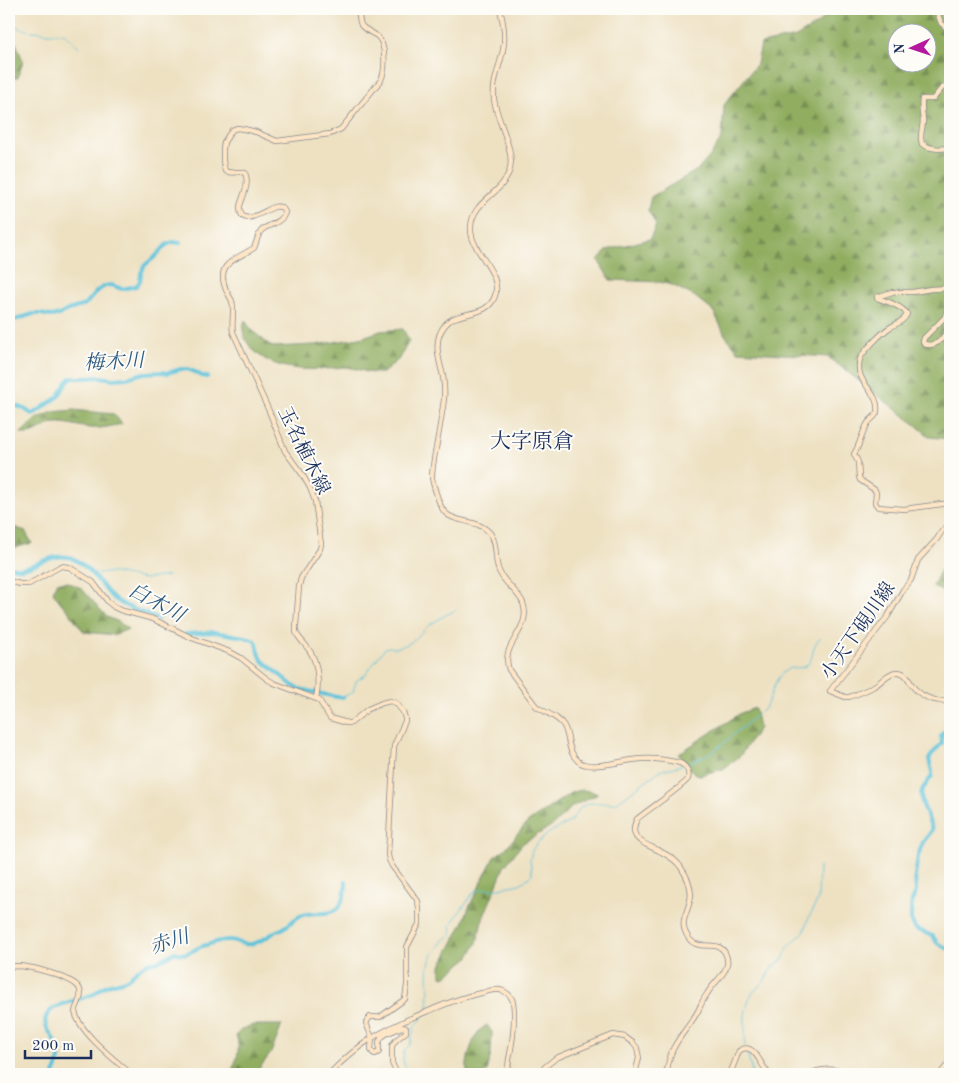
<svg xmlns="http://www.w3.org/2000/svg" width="959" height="1083" viewBox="0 0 959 1083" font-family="'Old Standard TT','Noto Serif JP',serif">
  <defs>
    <pattern id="forest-firs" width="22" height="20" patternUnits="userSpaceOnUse" patternTransform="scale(1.25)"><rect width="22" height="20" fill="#90ad60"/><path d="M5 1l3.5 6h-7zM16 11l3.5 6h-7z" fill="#758d52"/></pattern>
  </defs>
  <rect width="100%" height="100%" fill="#fdfcf7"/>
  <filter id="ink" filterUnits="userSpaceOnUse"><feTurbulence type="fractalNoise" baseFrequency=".02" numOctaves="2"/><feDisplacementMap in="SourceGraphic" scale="10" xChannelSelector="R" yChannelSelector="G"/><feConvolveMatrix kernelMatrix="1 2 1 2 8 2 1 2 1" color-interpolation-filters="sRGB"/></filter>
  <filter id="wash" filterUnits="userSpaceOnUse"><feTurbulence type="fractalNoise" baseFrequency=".0096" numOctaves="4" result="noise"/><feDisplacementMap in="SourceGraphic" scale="20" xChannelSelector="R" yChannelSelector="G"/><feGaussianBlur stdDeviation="1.12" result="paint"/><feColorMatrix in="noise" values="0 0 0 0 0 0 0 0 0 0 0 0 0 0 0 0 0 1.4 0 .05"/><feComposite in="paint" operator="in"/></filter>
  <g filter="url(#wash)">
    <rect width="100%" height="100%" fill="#eee1c2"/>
    <path fill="url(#forest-firs)" stroke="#566e5f" fill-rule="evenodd" d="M 834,9 L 950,9 L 950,439 L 930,437 L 916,425 L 828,357 L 738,351 L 725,335 L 714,312 L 694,296 L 672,285 L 659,282 L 610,280 L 598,260 L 607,250 L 650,239 L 656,225 L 648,210 L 651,197 L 699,169 L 711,155 L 722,138 L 724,105 L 757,64 L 761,44 L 796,37 L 817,24 ZM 896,32 L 926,32 L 926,62 L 896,62 Z
      M 9,41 L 16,43 L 23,61 L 18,77 L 9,80 Z
      M 245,320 C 250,331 263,339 272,347 L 315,345 L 360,338 L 380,331 L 403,329 L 409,341 L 399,359 L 383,373 C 378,373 372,373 367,372 C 360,370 353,368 345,367 C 339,367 332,369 326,369 C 297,371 264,368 247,342 C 243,335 242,327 245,320 Z
      M 73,410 L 114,414 L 122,424 C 112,426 101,429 91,428 C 79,427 67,422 55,423 C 43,425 33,438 21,433 L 36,419 L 53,412 Z
      M 9,525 L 25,531 L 32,543 L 14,548 L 9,546 Z
      M 950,550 L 950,596 L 933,586 Z
      M 57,582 L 68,582 L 81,588 L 107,617 L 119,622 L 128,629 L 115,635 L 84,632 L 69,612 L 61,603 L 53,592 Z
      M 755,708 L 759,728 L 740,756 L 723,769 L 700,775 L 694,773 L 678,754 L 741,713 Z
      M 582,790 L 590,791 L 598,794 L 573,806 L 552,826 L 523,843 L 504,867 L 482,921 L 477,943 L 468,958 L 445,977 L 441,976 L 441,966 L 464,921 L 468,909 L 494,857 L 505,849 L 527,823 L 572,792 Z
      M 253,1025 L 282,1025 L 271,1053 L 255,1074 L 230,1074 C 237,1060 241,1050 236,1035 L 242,1029 Z
      M 487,1025 L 492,1032 L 491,1053 L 487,1072 L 485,1074 L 467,1074 C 465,1062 472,1039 480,1030 C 482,1028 485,1026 487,1025 Z"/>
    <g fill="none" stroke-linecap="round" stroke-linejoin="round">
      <path stroke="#5cc2da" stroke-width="1" d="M 9,24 L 26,30 L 49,33 L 64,33 L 79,47
        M 91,573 L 115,573 L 144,579 L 168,576
        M 343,697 L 353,692 L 356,681 L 365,675 L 385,648 L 388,647 L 396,648 L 408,644 L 414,640 L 428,626 L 442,617 L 456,610
        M 686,764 L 713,752 L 765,708 C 773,695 773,677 788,669 C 794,666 801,670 807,665 C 815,657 810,647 820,638
        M 427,1010 C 432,994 425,977 430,961 C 433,952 439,947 443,940 L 452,935 L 451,924 L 473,893 L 481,889 L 494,889 L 520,884 L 527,879 L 532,874 L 530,859 L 532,851 L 536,844 L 549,833 L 571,821 L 581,807 L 590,803 L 616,803 L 659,771 L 682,765
        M 745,1046 L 745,1014 L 749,999 L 754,991 L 763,983 L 772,968 L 783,959 L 789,946 L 804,932 L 809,917 L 815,906 L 818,899 L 819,867
        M 746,1050 L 752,1071 L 752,1074
        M 407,1074 L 403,1060 L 404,1051 L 410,1045 L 414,1028 L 426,1013"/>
      <path stroke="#5cc2da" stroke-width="4" d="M 9,322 L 33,314 L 41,314 L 51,316 L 59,315 L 68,310 L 85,305 L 97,291 L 105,286 L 111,285 L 122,289 L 136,286 L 140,281 L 141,273 L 145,265 L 155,257 L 166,245 L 173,242 L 180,243
        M 9,406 C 22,406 21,407 32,414 L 35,413 L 58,397 L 67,382 L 71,378 L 86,378 L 101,377 L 113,379 L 126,378 L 144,373 L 163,372 L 167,373 L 181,369 L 187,369 L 193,371 L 202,376 L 207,377
        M 9,566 C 27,575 46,553 68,557 C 81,560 92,574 100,583 C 104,587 106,591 110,595 C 123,608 142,611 158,619
        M 186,634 L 214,632 L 245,637 L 255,641 L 257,643 L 259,653 L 262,660 L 292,685 L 299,689 L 322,694 L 337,697 L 343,697
        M 950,702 L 946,719 L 948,728 L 941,735 L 942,743 L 933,753 L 929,759 L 932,772 L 932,776 L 922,790 L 921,795 L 922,802 L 932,829 L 931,832 L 923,842 L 918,856 L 915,876 L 916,892 L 912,901 L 911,910 L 911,920 L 915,928 L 918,930 L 933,936 L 937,943 L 944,947 L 948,948 L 950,951
        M 54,1074 C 71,1043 40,1033 46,1017 C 51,1003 81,1000 94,994 C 97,992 99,989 103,987 C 110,983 118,983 125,980 C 133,976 138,968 146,964 C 150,962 154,962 158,961 C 164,959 169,955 175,952 C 188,958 194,948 206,945 C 213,943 221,940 229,940 C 237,940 243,946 251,944 C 260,943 267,937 275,932 C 278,930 282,930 285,927 C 290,924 294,919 300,916 C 313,910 326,917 337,909 C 344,903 346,889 346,881"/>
    </g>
  </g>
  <g filter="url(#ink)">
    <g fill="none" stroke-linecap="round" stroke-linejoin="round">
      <g stroke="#848890" stroke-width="6">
        <path id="secondary" d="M 500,9 C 503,22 506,36 503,50 C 500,66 492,82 494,99 C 496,120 517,152 509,172 C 502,194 472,201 471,227 C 469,251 503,272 495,296 C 487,319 458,309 445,325 C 432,341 439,359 443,376 C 444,384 445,391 444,399 C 442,415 439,431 436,448 C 434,458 432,468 432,478 C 433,484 435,490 437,496 C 439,503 442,511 448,515 C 460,523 479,520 490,533 C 499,545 493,561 500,573 C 505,584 518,591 523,603 C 533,630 499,643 509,670 L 536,706 C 545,713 558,716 564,726 C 570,738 567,751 578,761 C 590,772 626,759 642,759 C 655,758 667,760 680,763 C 686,766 690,772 688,779 C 686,784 645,812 637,819 C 625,842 651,845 665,854 C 671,857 676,861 680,866 C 687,876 693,889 690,901 C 686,916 679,923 688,937 C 698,954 719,937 726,955 C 728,960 728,965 725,970 C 721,978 712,985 707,994 C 703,999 701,1005 698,1011 C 691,1024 680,1035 673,1049 C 669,1057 668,1066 666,1074
          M 938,9 L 937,12 L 941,23 L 950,31
          M 950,85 L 942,88 L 933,99 L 922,99 C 921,106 922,113 923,120 C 923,129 919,135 922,144 C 932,150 940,149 950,148
          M 950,288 L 931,289 L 913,292 L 892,292 L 877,297 L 877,298 C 886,301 902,306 907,314 C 904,322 895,324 889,328 C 882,333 863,351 860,359 C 853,383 880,391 877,411 C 877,417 871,418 868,423 C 862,432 860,445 854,454 L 858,462 L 859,477 L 860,480 L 875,490 L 876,493 L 875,503 L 878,507 L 904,509 L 950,503
          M 950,306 L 946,313 L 945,317 L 924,338 L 923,342 L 924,344 C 938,348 942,338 950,328
          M 950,523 L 942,531 L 937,539 L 918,560 L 911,580 L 903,590 L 888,616 L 830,691 L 845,697 L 849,697 C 857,694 866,691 874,686 C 882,682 887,673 896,672 C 908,671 908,682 915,689 C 925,699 937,702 950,701
          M 9,581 L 20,584 L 29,584 L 61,566 L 69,567 L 93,582 L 108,602 L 114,607 L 120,610 L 153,619 L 192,638 L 230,652 L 241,658 L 267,679 L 274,683 L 319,700 L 330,718 L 347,723 L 351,723 L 368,709 L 382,703 L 390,701 L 396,703 L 403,712 L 405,718 L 405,721 L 394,746 L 388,855 L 389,860 L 392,866 L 418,901 L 419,909 L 419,924 L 407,947 L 407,985 L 405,999 L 380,1017 L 370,1017 L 366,1023 L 372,1038 L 371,1050 L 373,1053 L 375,1054 L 379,1052 L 379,1042 L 382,1037 L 386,1034 L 402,1027 L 406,1028 L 406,1032 L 396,1040 L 392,1046 L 392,1063 L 397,1074
          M 316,698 C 319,686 318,668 313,657 C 310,649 303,643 298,636 L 296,632 L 296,626 L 299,586 L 301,578 L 320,549 L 321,544 L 315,501 L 310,488 L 302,474 L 285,451 L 269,411 L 233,332 C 231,322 235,310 232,301 C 230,297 228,294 226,290 C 215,263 235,260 254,248 C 257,242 257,234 263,229 C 271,224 283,222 285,212 L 282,207 C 279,207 277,206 274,207 C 265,210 239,230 240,206 C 243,195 250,184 245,173 C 238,170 231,175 225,171 L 223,161 L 223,148 L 224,142 L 232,130 L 237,128 L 244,129 L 256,132 L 277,141 L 330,134 L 341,129 L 381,80 C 386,69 386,45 378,37 C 373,32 365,31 361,25 C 359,20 359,14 358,9
          M 9,967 C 13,966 17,966 20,966 C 32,967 77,978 80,990 C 83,998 76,1005 75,1012 C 80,1033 115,1060 131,1074
          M 329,1074 C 341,1062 354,1050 369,1040 C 388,1028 410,1018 431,1010 C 448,1003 464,996 482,993 C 488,991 494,989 500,990 C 505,991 510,995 512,999 C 516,1009 513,1038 511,1048 C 510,1058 506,1065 510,1074
          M 538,1074 L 546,1066 L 556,1058 L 613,1035 L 625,1037 L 633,1043 L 637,1048 L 639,1058 L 635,1074
          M 730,1074 L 739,1051 C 754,1040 760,1065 769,1074
          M 808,1074 C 822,1069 834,1067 847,1074
          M 940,1074 L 950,1062"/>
      </g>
      <use href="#secondary" stroke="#fde5c5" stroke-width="4.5"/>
    </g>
  </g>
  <g text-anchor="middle" stroke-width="4" stroke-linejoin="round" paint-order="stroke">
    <g font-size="19" fill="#1b2f5e" stroke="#fdfcf7">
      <text transform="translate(305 450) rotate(64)" y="7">玉名植木線</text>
      <text transform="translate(857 630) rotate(-55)" y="7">小天下硯川線</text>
    </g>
    <g font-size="20" font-style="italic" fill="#2e5b83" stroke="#fdfcf7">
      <text transform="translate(114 361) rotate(-3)" y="7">梅木川</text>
      <text transform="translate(157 602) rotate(28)" y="7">白木川</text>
      <text transform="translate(169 941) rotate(-18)" y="7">赤川</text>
    </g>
    <g font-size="21" fill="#1b2f5e" stroke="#fdfcf7">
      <text x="532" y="448">大字原倉</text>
    </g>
  </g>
  <rect width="959" height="1083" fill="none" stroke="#fdfcf7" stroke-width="30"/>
  <g transform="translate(912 48) rotate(267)"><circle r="24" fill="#fdfcf7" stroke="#a3aaba"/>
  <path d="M0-4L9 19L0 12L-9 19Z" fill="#b5179e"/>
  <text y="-8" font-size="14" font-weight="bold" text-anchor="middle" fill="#1b2f5e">N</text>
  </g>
  <path d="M25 1050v8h66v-8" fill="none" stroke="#1b2f5e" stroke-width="2.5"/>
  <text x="32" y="1050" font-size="15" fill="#1b2f5e" stroke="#fdfcf7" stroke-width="4" paint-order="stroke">200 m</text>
</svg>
